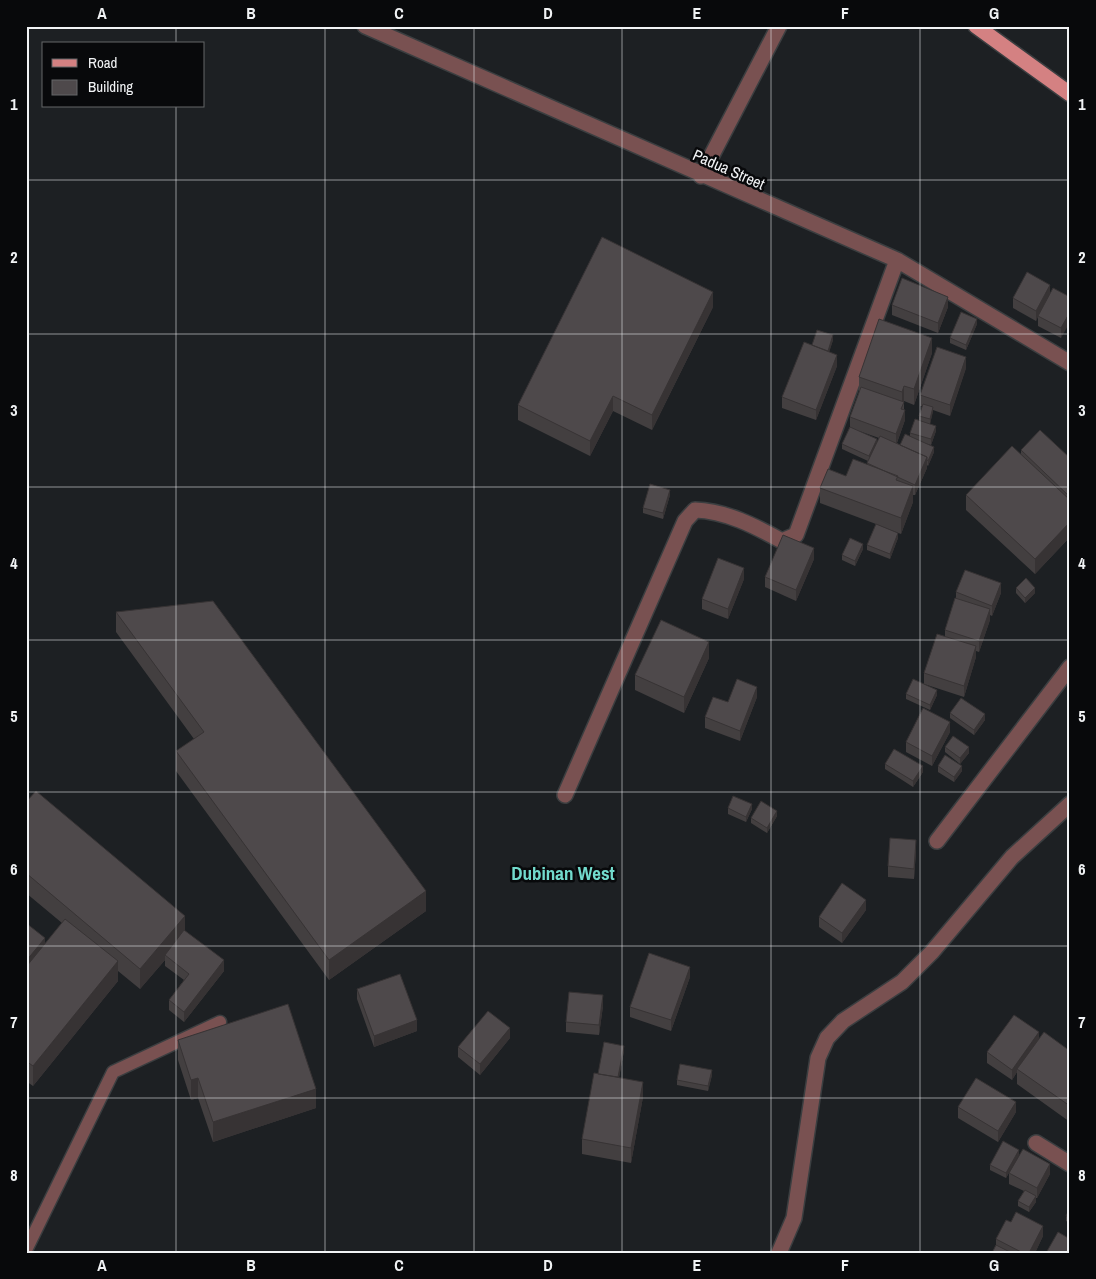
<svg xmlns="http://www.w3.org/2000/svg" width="1096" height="1279" viewBox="0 0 1096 1279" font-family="'Archivo Narrow',sans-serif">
  <rect width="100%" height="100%" fill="#1d2023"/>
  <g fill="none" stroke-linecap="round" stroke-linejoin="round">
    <g stroke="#3b3e40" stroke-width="15">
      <path id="lane" d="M 26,1250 L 113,1072 L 220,1022"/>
    </g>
    <g stroke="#3b3e40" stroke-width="18">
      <path id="street" d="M 365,26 L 897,260 L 1070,363
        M 701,176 L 779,26
        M 565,795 L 685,521 L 695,510 C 726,511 755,526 782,541 L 796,535 L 897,260
        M 937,841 L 1070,667
        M 1036,1143 L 1070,1164
        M 779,1253 L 794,1218 L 818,1058 L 827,1038 L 843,1021 L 902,982 L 932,952 L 1012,857 L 1070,804"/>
    </g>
    <g stroke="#3b3e40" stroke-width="18">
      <path id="primary" d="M 976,26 L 1070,94"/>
    </g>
    <use href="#lane" stroke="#795151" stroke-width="12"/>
    <use href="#street" stroke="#795151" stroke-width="15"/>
    <use href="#primary" stroke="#d48182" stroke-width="15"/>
  </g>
  <path fill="#433f40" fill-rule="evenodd" d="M 1050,293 L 1070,297 L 1061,338 L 1038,326 L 1038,316 L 1036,321 L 1013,308 L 1013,298 Z
    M 892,305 L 948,307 L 938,333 L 892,315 Z
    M 713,307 L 652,430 L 613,411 L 590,456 L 518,420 L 518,405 Z
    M 977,324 L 966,350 L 950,343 L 950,338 Z
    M 833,340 L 829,352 L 837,366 L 816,420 L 782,408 L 782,397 L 812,345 Z
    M 932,353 L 914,405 L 904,401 L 904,410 L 905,420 L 897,443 L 900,445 L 910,436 L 910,433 L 919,421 L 919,416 L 922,406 L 920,406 L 920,395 L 966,368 L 950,416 L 933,410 L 930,424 L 936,431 L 931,445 L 924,443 L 934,452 L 928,466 L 927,465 L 927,468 L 915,495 L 913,495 L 913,502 L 901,534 L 878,525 L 898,538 L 890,559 L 867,550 L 867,545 L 876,524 L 820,503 L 820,488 L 846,476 L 867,465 L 868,461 L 842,449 L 842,444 L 850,427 L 850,417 L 859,392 L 859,377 ZM 859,431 L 879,438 L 877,443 Z
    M 1021,450 L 1069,458 L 1070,453 L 1070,537 L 1035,574 L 966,510 L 966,495 L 1021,454 Z
    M 670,495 L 663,519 L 643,513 L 643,508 Z
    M 863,549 L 855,566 L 842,560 L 842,555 Z
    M 814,559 L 796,601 L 765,587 L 765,577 Z
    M 744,579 L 728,619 L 702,609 L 702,599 Z
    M 1016,588 L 1035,593 L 1025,603 L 1016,593 Z
    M 956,592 L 1001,593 L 992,616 L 990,615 L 990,620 L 979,652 L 976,651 L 976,657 L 964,697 L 924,684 L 924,673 L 945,636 L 945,630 L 956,598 Z
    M 116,612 L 426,911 L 329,980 L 176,771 L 176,751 L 194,739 L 116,632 Z
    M 709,658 L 684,713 L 635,690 L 635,675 Z
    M 906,694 L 937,695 L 930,710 L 906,699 Z
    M 757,697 L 740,741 L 705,728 L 705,717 Z
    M 950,713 L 985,720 L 974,735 L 950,718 Z
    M 950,732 L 932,766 L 906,752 L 906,742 Z
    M 945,747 L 969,753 L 960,764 L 945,752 Z
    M 885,764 L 923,772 L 913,787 L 885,769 Z
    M 938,766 L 962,771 L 954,782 L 938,772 Z
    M 26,802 L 185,931 L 224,971 L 184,1022 L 169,1010 L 169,1000 L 184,980 L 165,966 L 165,960 L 140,989 L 118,971 L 118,981 L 33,1086 L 26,1081 L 26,923 L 45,944 L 62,923 L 26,893 Z
    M 728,808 L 752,809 L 746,822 L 728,814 Z
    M 777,816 L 767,833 L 751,823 L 751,818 Z
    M 916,851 L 914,879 L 888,877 L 888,866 Z
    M 866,910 L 842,943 L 819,927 L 819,917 Z
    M 690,977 L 671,1031 L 630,1017 L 630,1007 Z
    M 357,989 L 417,1031 L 374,1047 L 357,999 Z
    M 603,1006 L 599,1035 L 566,1032 L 566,1022 Z
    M 510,1038 L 480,1075 L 458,1057 L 458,1047 Z
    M 1039,1039 L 1070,1051 L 1070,1122 L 1017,1084 L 1017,1072 L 1012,1080 L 987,1063 L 987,1052 Z
    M 178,1040 L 316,1108 L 213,1142 L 198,1098 L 191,1100 L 178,1060 Z
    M 624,1051 L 619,1078 L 643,1097 L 631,1163 L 582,1154 L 582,1139 L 598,1074 Z
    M 712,1075 L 708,1091 L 677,1085 L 677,1080 Z
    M 958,1107 L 1016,1112 L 998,1142 L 958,1118 Z
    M 1019,1155 L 1006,1178 L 990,1170 L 990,1165 Z
    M 1009,1173 L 1050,1174 L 1037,1198 L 1036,1198 L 1036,1202 L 1029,1212 L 1018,1206 L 1018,1201 L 1024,1191 L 1009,1184 Z
    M 1070,1207 L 1070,1223 L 1066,1221 L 1066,1216 Z
    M 1043,1236 L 1035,1253 L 992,1253 L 996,1245 L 996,1239 Z"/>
  <path fill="#373334" d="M 1050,285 L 1050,295 L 1036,321 L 1036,311 Z
    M 713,292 L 713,307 L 652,430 L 652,415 Z
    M 948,297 L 948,307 L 938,333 L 938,323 Z
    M 1070,312 L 1070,322 L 1061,338 L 1061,328 Z
    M 977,319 L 977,324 L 966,350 L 966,345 Z
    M 833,335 L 833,340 L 828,356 L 828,351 Z
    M 932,338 L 932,353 L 914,405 L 914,389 Z
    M 837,355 L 837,366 L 816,420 L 816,410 Z
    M 966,357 L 966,368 L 950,416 L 950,405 Z
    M 904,386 L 904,401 L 902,407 L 902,392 Z
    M 613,396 L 613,411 L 590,456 L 590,441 Z
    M 933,407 L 933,412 L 930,424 L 930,419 Z
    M 905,410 L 905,420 L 896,445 L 896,434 Z
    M 936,426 L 936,431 L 931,445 L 931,439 Z
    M 877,439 L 877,444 L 869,461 L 869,456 Z
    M 934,447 L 934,452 L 928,466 L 928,461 Z
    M 927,457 L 927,468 L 915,495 L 915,485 Z
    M 913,486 L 913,502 L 901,534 L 901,518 Z
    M 670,490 L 670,495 L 663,519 L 663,513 Z
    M 1070,522 L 1070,537 L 1035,574 L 1035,559 Z
    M 898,533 L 898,538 L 890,559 L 890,554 Z
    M 863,544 L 863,549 L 855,566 L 855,561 Z
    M 814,548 L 814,559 L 796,601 L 796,590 Z
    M 744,568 L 744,579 L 728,619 L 728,609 Z
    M 1001,583 L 1001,593 L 992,616 L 992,606 Z
    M 1035,588 L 1035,593 L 1025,603 L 1025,598 Z
    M 990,609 L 990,620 L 979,652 L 979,641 Z
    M 709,642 L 709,658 L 684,713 L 684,697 Z
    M 976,646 L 976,657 L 964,697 L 964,686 Z
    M 757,687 L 757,697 L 740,741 L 740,731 Z
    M 937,690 L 937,695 L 930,710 L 930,705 Z
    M 985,714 L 985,720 L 974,735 L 974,730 Z
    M 950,722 L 950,732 L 932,766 L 932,756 Z
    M 969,747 L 969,753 L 960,764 L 960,758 Z
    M 923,766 L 923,772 L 913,787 L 913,781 Z
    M 962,766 L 962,771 L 954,782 L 954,777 Z
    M 752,804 L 752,809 L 746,822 L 746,817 Z
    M 777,811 L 777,816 L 767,833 L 767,828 Z
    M 916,840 L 916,851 L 914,879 L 914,869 Z
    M 426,891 L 426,911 L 329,980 L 329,960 Z
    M 866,900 L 866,910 L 842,943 L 842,933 Z
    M 185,916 L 185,936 L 165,955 L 165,960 L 140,989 L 140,969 Z
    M 45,938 L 45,958 L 26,981 L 26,961 Z
    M 224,960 L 224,971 L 184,1022 L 184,1012 Z
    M 118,961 L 118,981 L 33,1086 L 33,1066 Z
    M 690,967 L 690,977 L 671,1031 L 671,1020 Z
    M 603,995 L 603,1006 L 599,1035 L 599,1025 Z
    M 417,1020 L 417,1031 L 374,1047 L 374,1036 Z
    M 510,1028 L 510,1038 L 480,1075 L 480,1064 Z
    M 1039,1032 L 1039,1042 L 1017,1069 L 1017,1072 L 1012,1080 L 1012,1070 Z
    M 624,1046 L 624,1051 L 618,1082 L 618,1077 Z
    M 712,1070 L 712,1075 L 708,1091 L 708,1086 Z
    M 198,1078 L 198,1098 L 191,1100 L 191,1080 Z
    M 643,1082 L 643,1097 L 631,1163 L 631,1148 Z
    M 316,1089 L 316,1108 L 213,1142 L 213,1122 Z
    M 1016,1102 L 1016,1112 L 998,1142 L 998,1131 Z
    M 1019,1150 L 1019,1155 L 1006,1178 L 1006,1173 Z
    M 1050,1164 L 1050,1174 L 1037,1198 L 1037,1188 Z
    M 1036,1196 L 1036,1202 L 1029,1212 L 1029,1207 Z
    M 1043,1226 L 1043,1236 L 1035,1253 L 1029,1253 Z"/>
  <path fill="#4e494b" stroke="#373334" d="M 602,237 L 713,292 L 652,415 L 613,396 L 590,441 L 518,405 Z
    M 1027,272 L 1050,285 L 1036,311 L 1013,298 Z
    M 902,278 L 948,297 L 938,323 L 892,305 Z
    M 1053,288 L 1070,297 L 1070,312 L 1061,328 L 1038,316 Z
    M 961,312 L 977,319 L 966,345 L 950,338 Z
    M 879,319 L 932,338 L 914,389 L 904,386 L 902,392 L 859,377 Z
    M 817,330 L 833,335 L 828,351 L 812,345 Z
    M 804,342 L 837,355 L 816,410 L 782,397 Z
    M 937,347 L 966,357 L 950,405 L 920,395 Z
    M 861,387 L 904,402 L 901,409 L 905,410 L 896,434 L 850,417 Z
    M 923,404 L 933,407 L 930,419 L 919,416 Z
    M 915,419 L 936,426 L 931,439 L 910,433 Z
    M 850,427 L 877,439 L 869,456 L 842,444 Z
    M 1040,430 L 1070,458 L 1070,497 L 1021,450 Z
    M 905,434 L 934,447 L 928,461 L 927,460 L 927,457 L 900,445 Z
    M 880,436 L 927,457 L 915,485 L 867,463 Z
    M 1012,446 L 1070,500 L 1070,522 L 1035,559 L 966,495 Z
    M 853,459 L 898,476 L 896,480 L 913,486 L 901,518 L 820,488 L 828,469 L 846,476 Z
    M 650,484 L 670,490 L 663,513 L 643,508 Z
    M 876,524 L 898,533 L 890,554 L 867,545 Z
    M 783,535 L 814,548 L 796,590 L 765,577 Z
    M 850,538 L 863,544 L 855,561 L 842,555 Z
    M 718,558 L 744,568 L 728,609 L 702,599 Z
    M 965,570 L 1001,583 L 992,606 L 956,592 Z
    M 1026,578 L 1035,588 L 1025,598 L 1016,588 Z
    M 955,598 L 990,609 L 979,641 L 945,630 Z
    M 213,601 L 426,891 L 329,960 L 176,751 L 204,732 L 116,612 Z
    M 661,620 L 709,642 L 684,697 L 635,675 Z
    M 937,634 L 976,646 L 964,686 L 924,673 Z
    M 737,679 L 757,687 L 740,731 L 705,717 L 713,697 L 728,702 Z
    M 913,679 L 937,690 L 930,705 L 906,694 Z
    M 961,698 L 985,714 L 974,730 L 950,713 Z
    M 923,708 L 950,722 L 932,756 L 906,742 Z
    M 953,736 L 969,747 L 960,758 L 945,747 Z
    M 894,749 L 923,766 L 913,781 L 885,764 Z
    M 945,755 L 962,766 L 954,777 L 938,766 Z
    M 36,791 L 185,916 L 140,969 L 26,873 L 26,802 Z
    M 733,796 L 752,804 L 746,817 L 728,808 Z
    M 761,801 L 777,811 L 767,828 L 751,818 Z
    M 890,838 L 916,840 L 914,869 L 888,866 Z
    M 842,883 L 866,900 L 842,933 L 819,917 Z
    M 65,919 L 118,961 L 33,1066 L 26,1061 L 26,967 Z
    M 26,923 L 45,938 L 26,961 Z
    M 184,930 L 224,960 L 184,1012 L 169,1000 L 189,974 L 165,955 Z
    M 649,953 L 690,967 L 671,1020 L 630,1007 Z
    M 400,974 L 417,1020 L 374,1036 L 357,989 Z
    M 569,992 L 603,995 L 599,1025 L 566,1022 Z
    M 288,1004 L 316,1089 L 213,1122 L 198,1078 L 191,1080 L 178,1040 Z
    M 488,1011 L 510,1028 L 480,1064 L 458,1047 Z
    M 1014,1015 L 1039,1032 L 1012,1070 L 987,1052 Z
    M 1044,1032 L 1070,1051 L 1070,1106 L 1017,1069 Z
    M 604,1042 L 624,1046 L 618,1077 L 598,1074 Z
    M 680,1064 L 712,1070 L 708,1086 L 677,1080 Z
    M 594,1073 L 643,1082 L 631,1148 L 582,1139 Z
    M 976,1078 L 1016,1102 L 998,1131 L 958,1107 Z
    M 1003,1141 L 1019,1150 L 1006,1173 L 990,1165 Z
    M 1023,1149 L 1050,1164 L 1037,1188 L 1009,1173 Z
    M 1025,1190 L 1036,1196 L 1029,1207 L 1018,1201 Z
    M 1070,1207 L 1070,1218 L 1066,1216 Z
    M 1016,1212 L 1043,1226 L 1029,1253 L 1023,1253 L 996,1239 L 1006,1220 L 1011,1222 Z
    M 1058,1232 L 1070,1239 L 1070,1250 L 1068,1253 L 1046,1253 Z
    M 996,1245 L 1012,1253 L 992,1253 Z"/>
  <path fill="none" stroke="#f1f3f5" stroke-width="1" stroke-opacity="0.55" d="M 176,26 L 176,44M 325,26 L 325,1253M 474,26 L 474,1253M 622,26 L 622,1253M 771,26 L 771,1253M 920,26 L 920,1253M 176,106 L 176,1253M 26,180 L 1070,180M 26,334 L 1070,334M 26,487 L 1070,487M 26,640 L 1070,640M 26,792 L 1070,792M 26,946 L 1070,946M 26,1098 L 1070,1098"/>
  <g text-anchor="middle" stroke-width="5" stroke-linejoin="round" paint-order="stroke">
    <g font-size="16" fill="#f1f3f5" stroke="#08090b">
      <text transform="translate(729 169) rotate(24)" y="6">Padua Street</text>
    </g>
    <g font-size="19" font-weight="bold" fill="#72dbcd" stroke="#08090b">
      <text x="563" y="880">Dubinan West</text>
    </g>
  </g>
  <rect width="1096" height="1279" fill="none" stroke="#08090b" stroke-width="55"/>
  <rect x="42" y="42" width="162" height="65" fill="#08090b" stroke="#656769"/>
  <rect x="52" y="59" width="25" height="8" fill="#d48182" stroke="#656769"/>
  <text x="88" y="68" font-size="15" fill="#f1f3f5">Road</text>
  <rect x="52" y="80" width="25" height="15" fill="#4e494b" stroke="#656769"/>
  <text x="88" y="92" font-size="15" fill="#f1f3f5">Building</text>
  <rect x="28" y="28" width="1040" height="1224" fill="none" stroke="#f1f3f5" stroke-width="2"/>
  <g font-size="16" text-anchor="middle" font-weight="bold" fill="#f1f3f5">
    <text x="102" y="19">A</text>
    <text x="251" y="19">B</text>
    <text x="399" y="19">C</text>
    <text x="548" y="19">D</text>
    <text x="697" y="19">E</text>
    <text x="845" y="19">F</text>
    <text x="994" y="19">G</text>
    <text x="14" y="110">1</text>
    <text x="1082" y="110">1</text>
    <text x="14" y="263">2</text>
    <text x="1082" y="263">2</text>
    <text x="14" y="416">3</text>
    <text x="1082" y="416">3</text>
    <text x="14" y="569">4</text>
    <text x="1082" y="569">4</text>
    <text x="14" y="722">5</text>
    <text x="1082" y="722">5</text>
    <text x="14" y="875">6</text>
    <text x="1082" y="875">6</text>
    <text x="14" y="1028">7</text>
    <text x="1082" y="1028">7</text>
    <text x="14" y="1181">8</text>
    <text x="1082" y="1181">8</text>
    <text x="102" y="1271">A</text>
    <text x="251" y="1271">B</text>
    <text x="399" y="1271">C</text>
    <text x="548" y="1271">D</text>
    <text x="697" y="1271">E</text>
    <text x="845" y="1271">F</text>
    <text x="994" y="1271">G</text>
  </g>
</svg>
